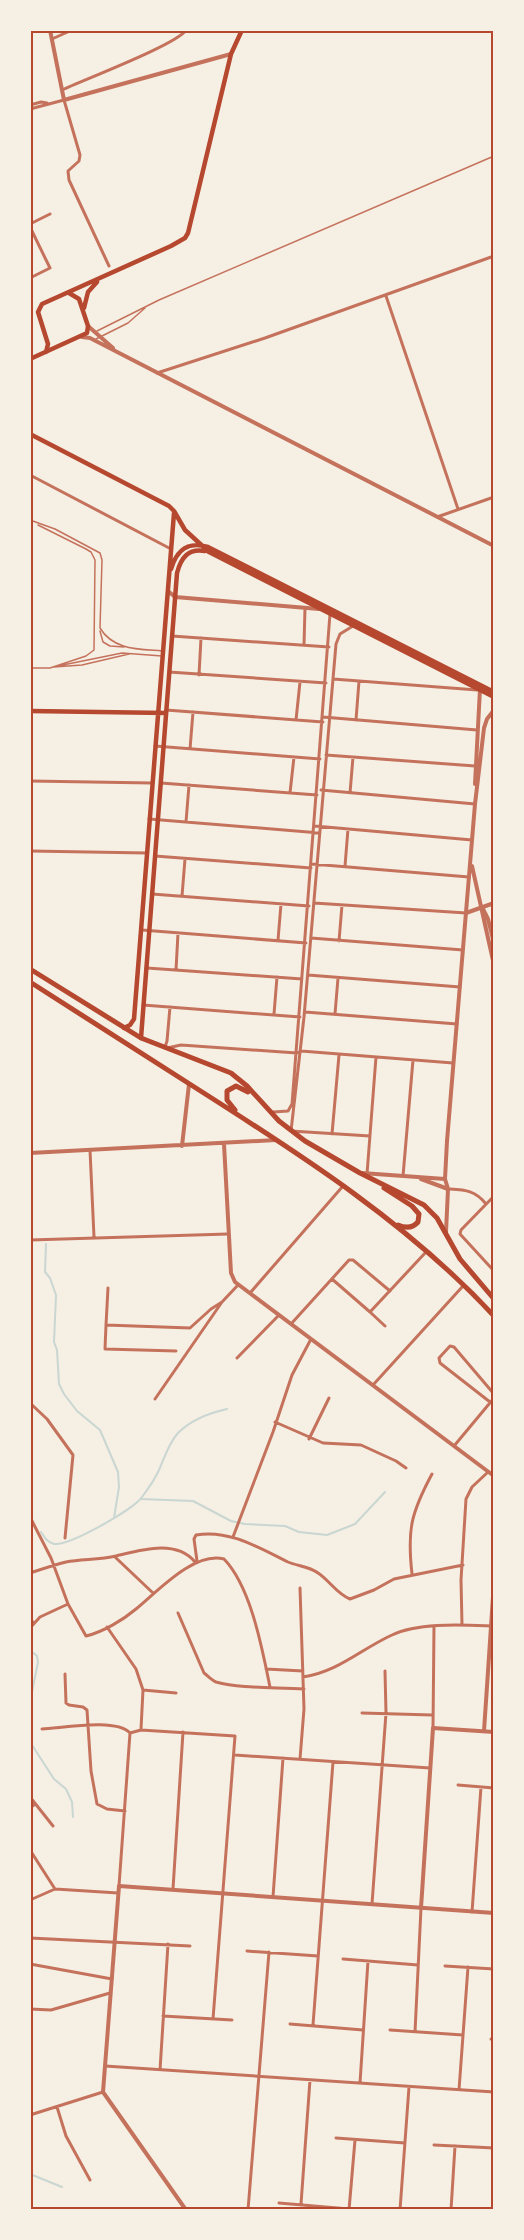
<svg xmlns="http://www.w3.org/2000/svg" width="524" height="2240" viewBox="0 0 524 2240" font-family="Inter,sans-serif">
  <rect width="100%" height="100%" fill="#f6efe4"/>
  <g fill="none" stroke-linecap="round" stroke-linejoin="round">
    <path stroke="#c9d6d2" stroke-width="2" d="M 46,1244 L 45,1272 L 50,1278 L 56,1295 L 54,1342 L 57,1350 L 59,1384 L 64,1394 L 77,1411 L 100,1430 L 118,1472 L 119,1487 L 114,1518
      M 141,1499 L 193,1501 L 231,1521 L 245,1524 L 285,1526 L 299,1532 L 327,1535 L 355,1524 L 385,1492
      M 30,1529 L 31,1529
      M 41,1532 C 45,1538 47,1542 54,1544 C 69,1546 133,1510 142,1497 C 148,1489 155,1479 159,1470 C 165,1457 168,1444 178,1433 C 192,1419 209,1413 227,1409
      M 30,1650 L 37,1656 L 38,1662 L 30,1702
      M 30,1742 L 54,1779 L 66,1789 L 72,1802 L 73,1817
      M 30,2174 L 62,2187"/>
    <path stroke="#c5725c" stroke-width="1.5" d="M 97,331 L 159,300 L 494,156
      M 96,339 L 128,323 L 145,308
      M 30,520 L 55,529 L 100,553 L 102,560 L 100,628 C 113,650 139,649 162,651
      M 38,525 L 86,549 L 91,552 L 95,560 L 94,650 L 86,656 L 50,668
      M 30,543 L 30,544
      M 100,631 L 103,642 L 110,646 L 124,647
      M 58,666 L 122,653 L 162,656
      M 54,667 L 82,665 L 129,654
      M 30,668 L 50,668"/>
    <path stroke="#c5725c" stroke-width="3" d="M 34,30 L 50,31
      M 52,39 L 72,30
      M 62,90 C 83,80 178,44 186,30
      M 30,105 L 41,102 L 47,103
      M 30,109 L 64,100 L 80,155 L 79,161 L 68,171 L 69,180 L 109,266
      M 30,224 L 50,214
      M 30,227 L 50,268 L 30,278
      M 386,296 L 458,509
      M 157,373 L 265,338 L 494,256
      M 30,475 L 171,549
      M 437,517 L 494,497
      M 353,626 L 340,634 L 336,644 L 304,1017 L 291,1131 L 370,1136
      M 172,636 L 329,647
      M 304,645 L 305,608
      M 169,672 L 326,683
      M 199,675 L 201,638
      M 333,679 L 477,690
      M 166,710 L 323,722
      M 323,717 L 477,730
      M 296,720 L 300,682
      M 356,720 L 359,681
      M 155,746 L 320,759
      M 190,749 L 193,712
      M 326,755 L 475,766
      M 30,781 L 152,783
      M 161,783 L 317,795
      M 321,790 L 475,804
      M 290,793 L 294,757
      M 350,793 L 353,757
      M 149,819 L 320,833
      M 186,822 L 189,785
      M 315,826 L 472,840
      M 30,851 L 147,853
      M 155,856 L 311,868
      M 312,864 L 469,877
      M 345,866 L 348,829
      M 152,894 L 309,906
      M 182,896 L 185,859
      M 314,903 L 466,913
      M 142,930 L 306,943
      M 311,938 L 463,950
      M 278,940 L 281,904
      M 339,941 L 342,905
      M 147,968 L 302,979
      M 176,970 L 178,933
      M 308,975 L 460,987
      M 143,1005 L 300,1017
      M 305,1012 L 457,1024
      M 274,1014 L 277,977
      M 335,1014 L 338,978
      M 165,1047 L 167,1041 L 170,1007
      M 167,1048 L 181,1045 L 297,1053 L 301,1051 L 453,1063
      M 273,1112 L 288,1111 L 292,1104 L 330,614
      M 332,1134 L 339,1055
      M 90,1150 L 94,1237
      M 367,1174 L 376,1057
      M 403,1176 L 413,1060
      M 448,1189 C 465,1190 475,1190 486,1204
      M 494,1196 L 461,1230 L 460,1234 L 494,1271
      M 30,1240 L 228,1234
      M 332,1279 L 370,1312 L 426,1252
      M 250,1293 L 343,1186
      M 370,1312 L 385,1326
      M 291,1324 L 349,1260 L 353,1260 L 390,1291
      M 106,1325 L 108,1288
      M 176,1351 L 105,1349 L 106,1325 L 190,1328 L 211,1309 L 222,1302
      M 237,1358 L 279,1315
      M 373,1385 L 463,1286
      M 155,1399 L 222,1302 L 238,1285
      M 490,1402 L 440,1363 L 439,1358 L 450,1346 L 454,1347 L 494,1394
      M 30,1403 L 47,1419 L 73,1455 L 65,1538
      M 275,1422 L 323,1443 L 361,1445 L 396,1461 L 406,1468
      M 309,1439 L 329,1398
      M 454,1446 L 494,1398
      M 30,1517 L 51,1558 L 68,1604 L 86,1636 C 103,1632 123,1620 136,1609 C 157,1592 194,1551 224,1559 C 251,1587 262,1648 270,1687
      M 233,1537 L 273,1432 L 292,1375 L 311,1339
      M 115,1557 L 153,1593
      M 197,1561 L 194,1539 L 196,1535 C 229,1529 259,1548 288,1562 C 297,1566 309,1566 318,1573 C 329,1580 337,1594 350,1599 L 374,1590 L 394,1579 L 463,1565
      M 30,1573 C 42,1569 54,1565 66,1562 C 82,1559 100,1560 116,1556 C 141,1550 176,1539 195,1562
      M 412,1574 C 407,1530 411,1513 432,1474
      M 178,1613 L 204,1673 C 208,1676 211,1680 216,1682 C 241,1689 277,1687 304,1689
      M 30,1617 L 33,1623
      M 462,1625 L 461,1580 L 466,1499 L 472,1487 L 488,1472
      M 107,1627 L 136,1669 L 143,1690 L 141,1729
      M 30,1628 L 40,1617 L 68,1604
      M 266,1669 L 303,1671
      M 65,1674 L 66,1703 L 69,1705 L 83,1707 L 87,1710 L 91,1771 L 97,1804 L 107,1809 L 125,1811
      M 303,1677 C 338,1672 361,1649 392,1635 C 419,1622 464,1625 494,1626
      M 143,1690 L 176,1693
      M 362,1713 L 432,1715
      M 433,1728 L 434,1626
      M 42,1729 C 63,1728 116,1718 130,1733
      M 130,1733 L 141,1730 L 235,1736 L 213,2019
      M 235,1755 L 430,1768
      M 300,1759 L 304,1709 L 300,1588
      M 458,1785 L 494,1788
      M 30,1797 L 53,1826
      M 30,1808 L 35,1804
      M 30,1850 L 55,1889
      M 119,1886 L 130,1733
      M 173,1889 L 183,1732
      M 273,1897 L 283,1758
      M 30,1900 L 55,1889 L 118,1893
      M 372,1904 L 386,1713 L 385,1671
      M 472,1912 L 481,1787
      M 30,1938 L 190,1946
      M 247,1951 L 318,1956
      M 343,1959 L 418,1965
      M 30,1964 L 112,1979
      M 445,1966 L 494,1969
      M 30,2009 L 51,2010 L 110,1993
      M 163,2016 L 232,2020
      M 290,2024 L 363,2030
      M 313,2025 L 333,1762
      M 390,2030 L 463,2035
      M 415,2032 L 421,1908
      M 491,2039 L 494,2039
      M 105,2066 L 494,2092
      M 160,2070 L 168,1944
      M 360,2083 L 368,1961
      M 459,2090 L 468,1967
      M 57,2107 L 66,2136 L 90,2180
      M 30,2115 L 103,2092
      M 336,2138 L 405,2143
      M 434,2145 L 494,2148
      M 279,2203 L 349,2209
      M 301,2204 L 310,2080
      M 248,2210 L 269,1952
      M 349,2210 L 355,2140
      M 400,2210 L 409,2087
      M 451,2210 L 455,2146"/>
    <path stroke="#c5725c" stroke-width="4" d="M 50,30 L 64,100 L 231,54
      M 88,326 L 113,348
      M 82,337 L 90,338 L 494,546
      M 168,591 L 175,597 L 319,609
      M 475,784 L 480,689
      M 472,866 L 494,965
      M 483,909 L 488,919 L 494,943
      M 466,913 L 494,903
      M 224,1144 L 231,1273 L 235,1282 L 494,1476
      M 182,1146 L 189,1084
      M 30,1153 L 276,1140
      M 362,1173 L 445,1179
      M 421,1179 L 448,1189
      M 446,1232 L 448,1189 L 445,1179 L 447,1141 L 475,804 L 484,728 L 487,719 L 494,710
      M 484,1731 L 494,1582
      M 421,1908 L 433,1728 L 494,1732
      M 186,2210 L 103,2092 L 119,1886 L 494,1913"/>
    <path stroke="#b5482f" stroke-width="4.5" d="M 84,308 L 88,292 L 97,282
      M 46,352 L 48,344 L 38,312 L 42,304 L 171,246 L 185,238 L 188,233 L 231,54 L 242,30
      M 30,359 L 87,333 L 88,326 L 79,299 L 69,293
      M 30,434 L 169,506 L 174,511 L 185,530 L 209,552 L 494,697
      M 171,569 C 177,549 188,541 208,547 L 494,692
      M 30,711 L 166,713
      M 124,1028 L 130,1025 L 134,1019 L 174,513
      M 141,1038 L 177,573 C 181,558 188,548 205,551"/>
    <path stroke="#b5482f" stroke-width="5" d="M 30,969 L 141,1038 L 231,1073 L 247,1086 L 279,1121 L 305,1141 L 360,1173 L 424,1205 L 437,1218 L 460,1259 L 494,1299
      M 30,982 C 86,1018 142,1054 199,1090 C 303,1156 410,1225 494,1316
      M 235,1110 L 227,1100 L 227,1091 L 236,1086 L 248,1092
      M 384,1188 L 412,1206 L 419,1214 L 418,1222 C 412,1229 405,1228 398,1225"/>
  </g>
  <rect width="524" height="2240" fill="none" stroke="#f6efe4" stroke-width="63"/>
  <rect x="32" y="32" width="460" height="2176" fill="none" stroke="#b5482f" stroke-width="2"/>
</svg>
